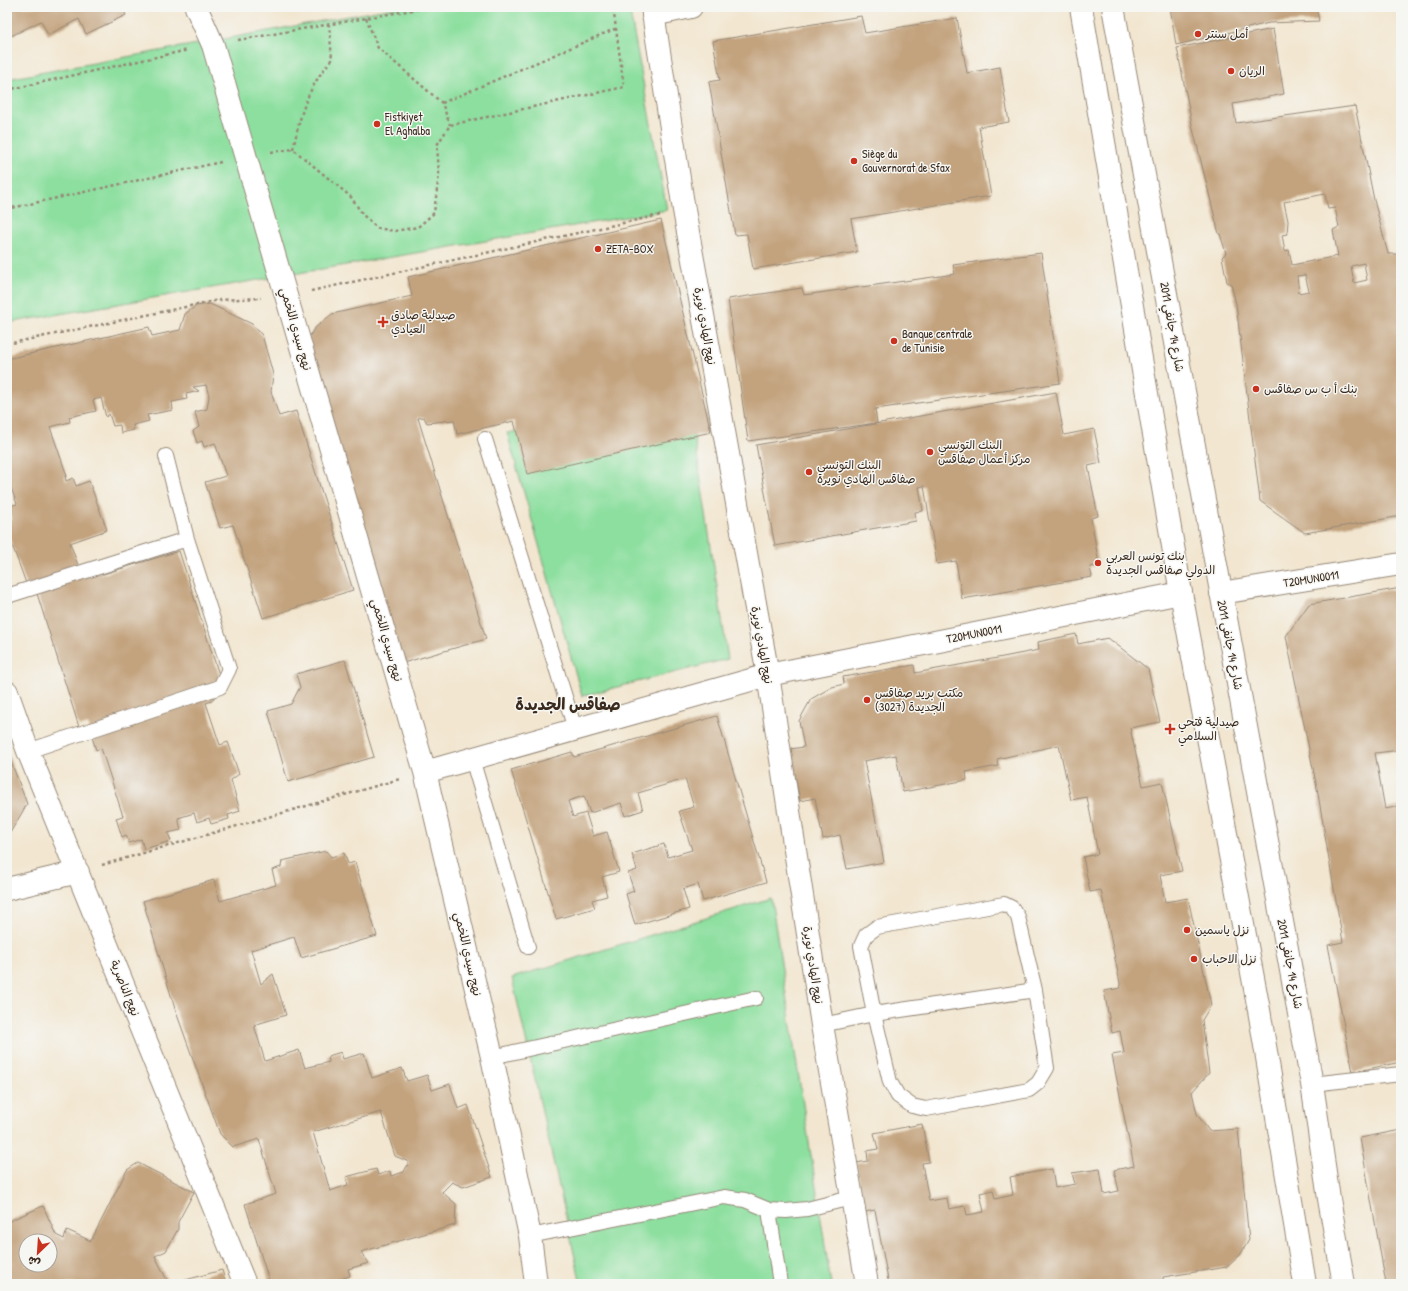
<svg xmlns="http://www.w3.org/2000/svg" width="1408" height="1291" viewBox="0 0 1408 1291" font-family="'Patrick Hand','Playpen Sans Arabic',sans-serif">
  <rect width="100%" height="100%" fill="#f6f6f2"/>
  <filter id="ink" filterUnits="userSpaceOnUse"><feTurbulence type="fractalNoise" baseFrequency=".025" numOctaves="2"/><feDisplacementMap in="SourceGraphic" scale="8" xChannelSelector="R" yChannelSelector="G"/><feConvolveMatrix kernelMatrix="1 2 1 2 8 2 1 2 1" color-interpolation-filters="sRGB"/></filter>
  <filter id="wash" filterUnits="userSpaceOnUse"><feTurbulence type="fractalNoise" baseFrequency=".012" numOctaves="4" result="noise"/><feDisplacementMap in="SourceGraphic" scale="16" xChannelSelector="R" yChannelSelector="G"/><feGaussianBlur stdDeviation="0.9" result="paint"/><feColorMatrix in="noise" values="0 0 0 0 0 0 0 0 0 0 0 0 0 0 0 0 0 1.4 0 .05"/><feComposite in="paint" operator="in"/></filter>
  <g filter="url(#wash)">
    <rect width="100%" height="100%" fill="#f2e6d0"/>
    <path fill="#8cdf9f" stroke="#64845e" d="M 398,7 L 629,7 L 667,210 L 7,323 L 7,79 Z
      M 689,402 L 728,659 L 582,696 L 507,433 Z
      M 771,898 L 831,1284 L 581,1284 L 512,978 Z"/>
    <g id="blocks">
      <path fill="#c3a37e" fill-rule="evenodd" d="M 7,7 L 122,7 L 126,15 L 86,34 L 79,19 L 48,35 L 41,21 L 7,38 Z
        M 1170,7 L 1316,7 L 1319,21 L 1269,23 L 1176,45 Z
        M 861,16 L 865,33 L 957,18 L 967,73 L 1000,67 L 1009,122 L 979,127 L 991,196 L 851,219 L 857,252 L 753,269 L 747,234 L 735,235 L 709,82 L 720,80 L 713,41 Z
        M 1273,29 L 1284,94 L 1233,104 L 1236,123 L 1355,106 L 1374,200 L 1388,254 L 1401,254 L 1401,516 L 1305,533 L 1260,501 L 1236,304 L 1231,284 L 1227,282 L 1222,257 L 1226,253 L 1220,234 L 1219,234 L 1193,129 L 1177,48 ZM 1325,194 L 1328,209 L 1335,208 L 1339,227 L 1333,230 L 1338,256 L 1292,265 L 1289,250 L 1285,251 L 1282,235 L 1287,234 L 1288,221 L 1284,202 ZM 1364,263 L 1367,280 L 1354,283 L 1351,266 ZM 1305,275 L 1309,291 L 1299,293 L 1297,276 Z
        M 661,220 L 711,432 L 527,474 L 514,421 L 457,434 L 454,420 L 427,423 L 424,417 L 418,418 L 486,639 L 396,665 L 308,339 L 315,328 L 332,314 L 412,296 L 408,277 Z
        M 1041,253 L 1060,383 L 875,409 L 877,423 L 748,441 L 728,299 L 802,288 L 804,295 L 955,274 L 953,265 Z
        M 210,304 L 252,324 L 262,335 L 273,374 L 271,392 L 279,416 L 296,411 L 353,590 L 263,618 L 233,525 L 220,528 L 205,482 L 226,476 L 215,443 L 204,447 L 202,441 L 197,443 L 193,431 L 199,427 L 195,412 L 207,409 L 209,396 L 206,385 L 193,387 L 199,391 L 186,394 L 187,399 L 172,402 L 173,410 L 147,415 L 149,421 L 133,425 L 134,430 L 121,433 L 120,425 L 113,426 L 109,414 L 106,417 L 101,398 L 93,400 L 96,411 L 69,417 L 70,422 L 50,427 L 67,476 L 65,476 L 66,481 L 73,478 L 76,486 L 89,481 L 107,530 L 70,543 L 79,568 L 96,563 L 100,575 L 179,551 L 222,684 L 212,701 L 206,703 L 220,745 L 228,742 L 239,774 L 231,780 L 240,811 L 228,815 L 229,819 L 211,824 L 209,818 L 197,822 L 194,813 L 178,818 L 181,830 L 168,833 L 171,841 L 144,849 L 141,839 L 129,843 L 126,835 L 122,837 L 116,818 L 123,816 L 101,748 L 96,750 L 88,724 L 79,727 L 34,584 L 27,586 L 7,531 L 7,522 L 12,520 L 7,507 L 17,504 L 7,477 L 7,359 L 149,327 L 152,336 L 180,330 L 185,314 L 196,306 Z
        M 1056,392 L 1064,435 L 1094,429 L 1101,463 L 1088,466 L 1098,516 L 1091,518 L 1099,565 L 1090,567 L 1092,577 L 962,599 L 956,561 L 937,564 L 924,486 L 919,487 L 923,511 L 915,512 L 916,521 L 775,546 L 756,445 Z
        M 1401,588 L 1401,750 L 1375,753 L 1385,809 L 1401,806 L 1401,1062 L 1353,1072 L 1328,945 L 1343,942 L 1317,788 L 1286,636 L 1309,604 Z
        M 1076,634 L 1078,644 L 1108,638 L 1148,669 L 1160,722 L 1130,728 L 1143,786 L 1162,782 L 1182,871 L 1160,875 L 1165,902 L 1188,898 L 1211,1005 L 1202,1020 L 1209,1073 L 1192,1092 L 1197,1114 L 1209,1131 L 1238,1129 L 1249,1240 L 1240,1255 L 1227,1267 L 1163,1277 L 1164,1284 L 1138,1284 L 1138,1282 L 1128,1284 L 891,1284 L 888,1280 L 875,1210 L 865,1212 L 856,1163 L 868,1161 L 867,1151 L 878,1149 L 874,1133 L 922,1124 L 929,1162 L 922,1163 L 929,1201 L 947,1198 L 949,1209 L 965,1206 L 967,1215 L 984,1212 L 980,1193 L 993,1190 L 995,1199 L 1013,1195 L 1010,1177 L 1052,1169 L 1055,1188 L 1075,1184 L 1072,1173 L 1100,1169 L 1104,1194 L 1119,1191 L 1114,1170 L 1134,1166 L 1112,1055 L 1124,1053 L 1120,1031 L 1112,1033 L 1104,991 L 1121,988 L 1101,890 L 1090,892 L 1083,857 L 1098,854 L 1087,797 L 1071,800 L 1059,745 L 997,759 L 998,766 L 966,772 L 967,780 L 903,792 L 896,755 L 864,761 L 884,862 L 847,869 L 840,835 L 823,839 L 815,798 L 800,801 L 790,749 L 804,747 L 799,721 L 811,699 L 832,687 L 844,684 L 843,677 L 914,665 L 915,673 L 1003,657 L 1039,650 L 1038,642 Z
        M 345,660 L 374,757 L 288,782 L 268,711 L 291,704 L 300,687 L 296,674 Z
        M 717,716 L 766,882 L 703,901 L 698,884 L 683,889 L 689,909 L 635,925 L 626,894 L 634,891 L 628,873 L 637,870 L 632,854 L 664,844 L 668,857 L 692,850 L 679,811 L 694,807 L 685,779 L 638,793 L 643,810 L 625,816 L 621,803 L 590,813 L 584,796 L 568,801 L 573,817 L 586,813 L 593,836 L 607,832 L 619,872 L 602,877 L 607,896 L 592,900 L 595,908 L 556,919 L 511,770 L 572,752 L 574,757 Z
        M 7,751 L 27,804 L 7,838 Z
        M 326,851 L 331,857 L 344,853 L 348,864 L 355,862 L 377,936 L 301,958 L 294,937 L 251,950 L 261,984 L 273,974 L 286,1015 L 254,1025 L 265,1061 L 299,1050 L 305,1068 L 329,1062 L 328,1056 L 341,1052 L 343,1059 L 364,1053 L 372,1078 L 402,1068 L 407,1081 L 427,1075 L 432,1090 L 450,1084 L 458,1109 L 468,1105 L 492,1177 L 463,1187 L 452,1182 L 442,1192 L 456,1204 L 455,1225 L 361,1252 L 369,1263 L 348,1269 L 350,1276 L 325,1284 L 270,1284 L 245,1204 L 276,1194 L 259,1139 L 233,1147 L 220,1134 L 175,1009 L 143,901 L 214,880 L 220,901 L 276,885 L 272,870 L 281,867 L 282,861 ZM 381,1112 L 395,1156 L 409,1162 L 404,1172 L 391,1176 L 390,1171 L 378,1175 L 376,1169 L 346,1177 L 348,1185 L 330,1191 L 313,1132 Z
        M 1401,1130 L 1401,1284 L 1386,1284 L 1360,1138 Z
        M 138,1163 L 194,1192 L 178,1222 L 178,1229 L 166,1251 L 155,1256 L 169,1284 L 7,1284 L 7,1222 L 43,1206 L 56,1235 L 64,1239 L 67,1230 L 91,1241 L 127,1170 ZM 26,1241 L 50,1241 L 50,1265 L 26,1265 Z
        M 222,1270 L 226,1284 L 171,1284 Z"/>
    </g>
  </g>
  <g filter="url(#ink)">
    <use href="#blocks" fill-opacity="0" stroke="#968877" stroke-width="1"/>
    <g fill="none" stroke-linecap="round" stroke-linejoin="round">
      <g stroke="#968877" stroke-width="16">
        <path id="lane" d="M 485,439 L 575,729
          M 7,596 L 187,539
          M 28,751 L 220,687 L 229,669 L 187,539 L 166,456
          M 472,759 L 528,947
          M 1004,904 L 1012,908 L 1018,917 L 1035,990 L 1047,1068 L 1038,1083 L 1029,1090 L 926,1109 L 912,1106 L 898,1096 L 890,1082 L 874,1014 L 861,946 L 866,935 L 877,927 Z
          M 822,1025 L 874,1014 L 1035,990
          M 492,1057 L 756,998
          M 1312,1084 L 1401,1074
          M 769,1210 L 780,1284
          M 530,1236 L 724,1197 L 745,1200 L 769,1210 L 786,1211 L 807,1209 L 851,1198"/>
      </g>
      <g stroke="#968877" stroke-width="24">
        <path id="street" d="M 196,7 L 213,45 L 425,772 L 492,1057 L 530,1236 L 536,1284
          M 653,15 L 691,7
          M 1221,593 L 1401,564
          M 425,772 L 768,675 L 1181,593"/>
      </g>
      <g stroke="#968877" stroke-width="24">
        <path id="secondary" d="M 652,7 L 684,210 L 768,675 L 822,1025 L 867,1284
          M 7,692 L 28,751 L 245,1284
          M 7,889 L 78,872"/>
      </g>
      <g stroke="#968877" stroke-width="24">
        <path id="primary" d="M 1081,7 L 1181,593 L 1259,1010 L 1305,1284
          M 1113,7 L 1312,1084 L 1329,1199 L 1344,1284"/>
      </g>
      <path stroke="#968877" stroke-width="2.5" stroke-dasharray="3 3" stroke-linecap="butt" d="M 366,18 L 378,48 L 442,103 L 450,125
        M 238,40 L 430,7
        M 7,90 L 188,50
        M 442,103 L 617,28
        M 293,149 C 302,109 306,91 332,59 L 329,25
        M 271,152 L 293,149 L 351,197 L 363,215 L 377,228 L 395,231 L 418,227 L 434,213 L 439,174 L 437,145 L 450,125 L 624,87 L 613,7
        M 7,209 L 221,162
        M 311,291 L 660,215
        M 7,344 L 219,300 L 261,298
        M 102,865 L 400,779"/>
      <use href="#lane" stroke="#fff" stroke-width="14"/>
      <use href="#street" stroke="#fff" stroke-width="22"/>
      <use href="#secondary" stroke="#fff" stroke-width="22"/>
      <use href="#primary" stroke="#fff" stroke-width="22"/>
    </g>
  </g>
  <g fill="#c8321e" stroke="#f6f6f2" stroke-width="1.5">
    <circle cx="1198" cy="34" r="4"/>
    <circle cx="1231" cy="71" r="4"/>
    <circle cx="377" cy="124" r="4"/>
    <circle cx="854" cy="161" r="4"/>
    <circle cx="598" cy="249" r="4"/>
    <path d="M381 316h4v4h4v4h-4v4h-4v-4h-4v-4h4z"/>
    <circle cx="894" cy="341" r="4"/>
    <circle cx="1256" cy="389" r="4"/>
    <circle cx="930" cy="452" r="4"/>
    <circle cx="809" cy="472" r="4"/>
    <circle cx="1098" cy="563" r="4"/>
    <circle cx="867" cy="700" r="4"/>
    <path d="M1168 723h4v4h4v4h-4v4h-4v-4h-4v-4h4z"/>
    <circle cx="1187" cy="930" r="4"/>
    <circle cx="1194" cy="959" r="4"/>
  </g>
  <g text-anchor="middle" stroke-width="3" stroke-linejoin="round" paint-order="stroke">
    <g font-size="12" fill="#3b2a1e" stroke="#f6f6f2" text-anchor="start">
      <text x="1206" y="38">أمل سنتر</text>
      <text x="1239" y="75">الريان</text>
      <text x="385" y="121">Fistkiyet<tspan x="385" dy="14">El Aghalba</tspan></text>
      <text x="862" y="158">Siège du<tspan x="862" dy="14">Gouvernorat de Sfax</tspan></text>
      <text x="606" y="253">ZETA-BOX</text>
      <text x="391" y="319">صيدلية صادق<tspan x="391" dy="14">العيادي</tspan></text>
      <text x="902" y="338">Banque centrale<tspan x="902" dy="14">de Tunisie</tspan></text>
      <text x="1264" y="393">بنك أ ب س صفاقس</text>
      <text x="938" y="449">البنك التونسي<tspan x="938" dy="14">مركز أعمال صفاقس</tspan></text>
      <text x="817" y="469">البنك التونسي<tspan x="817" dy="14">صفاقس الهادي نويرة</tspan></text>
      <text x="1106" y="560">بنك تونس العربي<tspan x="1106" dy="14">الدولي صفاقس الجديدة</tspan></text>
      <text x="875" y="697">مكتب بريد صفاقس<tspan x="875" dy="14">الجديدة (3027)</tspan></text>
      <text x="1178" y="726">صيدلية فتحي<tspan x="1178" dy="14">السلامي</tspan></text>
      <text x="1195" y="934">نزل ياسمين</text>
      <text x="1202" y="963">نزل الاحباب</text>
    </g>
    <g font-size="12" fill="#3b2a1e" stroke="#f6f6f2">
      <text transform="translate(705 326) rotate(80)" y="4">نهج الهادي نويرة</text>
      <text transform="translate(1172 327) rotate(80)" y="4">شارع 14 جانفي 2011</text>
      <text transform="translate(296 329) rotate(74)" y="4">نهج سيدي اللخمي</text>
      <text transform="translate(1311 579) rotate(-9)" y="4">T20MUN0011</text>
      <text transform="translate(974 634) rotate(-11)" y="4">T20MUN0011</text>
      <text transform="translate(387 640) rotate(74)" y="4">نهج سيدي اللخمي</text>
      <text transform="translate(762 645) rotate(80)" y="4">نهج الهادي نويرة</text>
      <text transform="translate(1230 645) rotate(79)" y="4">شارع 14 جانفي 2011</text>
      <text transform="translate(468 954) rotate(77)" y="4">نهج سيدي اللخمي</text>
      <text transform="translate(1290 964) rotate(79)" y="4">شارع 14 جانفي 2011</text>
      <text transform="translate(813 965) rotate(81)" y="4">نهج الهادي نويرة</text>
      <text transform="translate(125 988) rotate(68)" y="4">نهج الناصرية</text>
    </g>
    <g font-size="16" font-weight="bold" fill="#3b2a1e" stroke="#f6f6f2">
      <text x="568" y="710">صفاقس الجديدة</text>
    </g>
  </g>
  <rect width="1408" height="1291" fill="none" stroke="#f6f6f2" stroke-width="24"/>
  <g transform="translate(38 1253) rotate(205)"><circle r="19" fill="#f6f6f2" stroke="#aba49d"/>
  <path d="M0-3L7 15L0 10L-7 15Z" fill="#c8321e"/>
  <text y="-6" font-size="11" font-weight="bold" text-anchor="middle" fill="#3b2a1e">ش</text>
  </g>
</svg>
